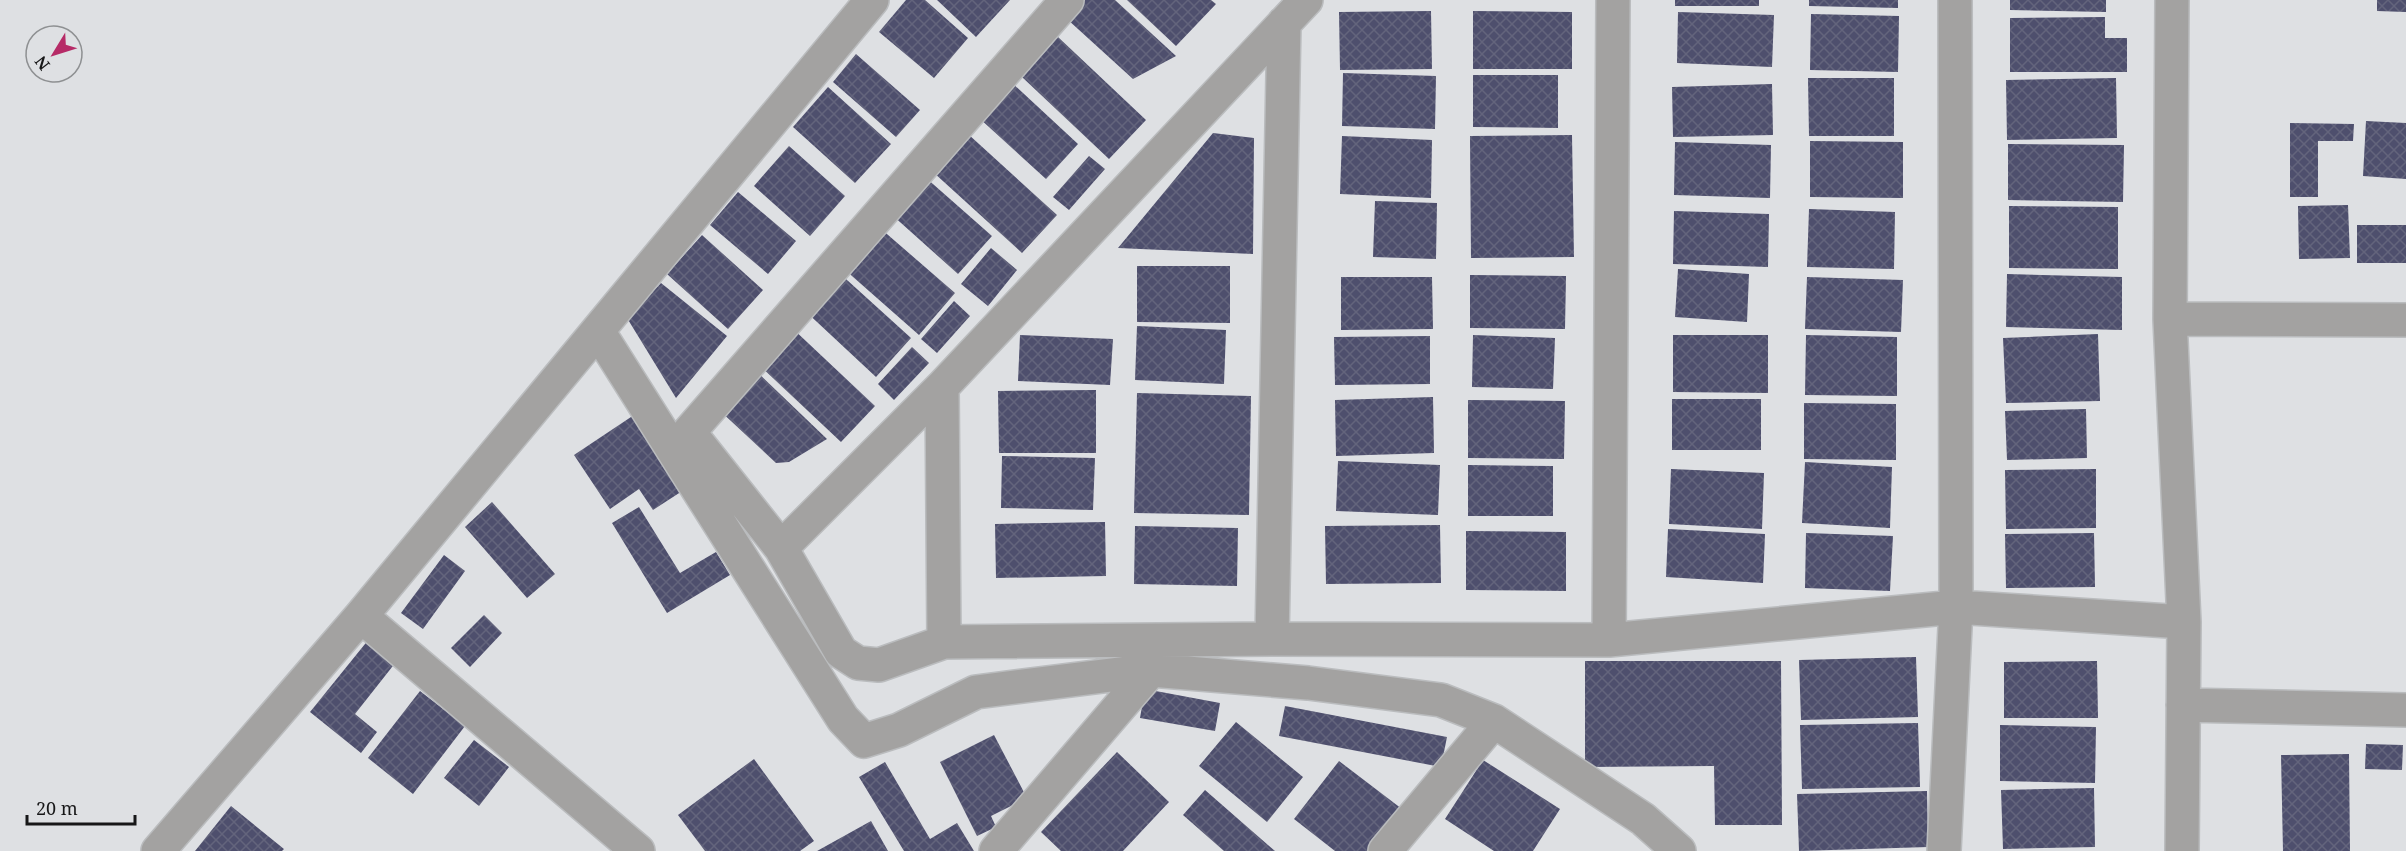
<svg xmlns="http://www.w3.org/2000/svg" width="2406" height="851" viewBox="0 0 2406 851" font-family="'Noto Serif',serif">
  <defs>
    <pattern id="building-cross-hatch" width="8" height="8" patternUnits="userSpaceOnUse" patternTransform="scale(1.5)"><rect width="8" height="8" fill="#4e4f6d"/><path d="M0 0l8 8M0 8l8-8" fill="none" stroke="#63647c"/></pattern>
  </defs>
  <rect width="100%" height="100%" fill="#dee0e3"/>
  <path fill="url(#building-cross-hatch)" d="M 906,0 L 925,0 L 968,38 L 934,78 L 879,32 Z
    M 937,0 L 1010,0 L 976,37 Z
    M 1085,0 L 1115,0 L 1176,56 L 1133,79 L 1067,19 Z
    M 1127,0 L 1211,0 L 1216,4 L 1176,46 Z
    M 1675,0 L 1759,0 L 1759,6 L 1675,6 Z
    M 1809,0 L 1898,0 L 1898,8 L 1809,6 Z
    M 2010,0 L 2106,0 L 2106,12 L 2010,10 Z
    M 2377,0 L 2406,0 L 2406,12 L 2377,11 Z
    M 1431,11 L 1432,69 L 1340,70 L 1339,12 Z
    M 1473,11 L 1572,12 L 1572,69 L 1473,69 Z
    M 1678,12 L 1774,15 L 1772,67 L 1677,63 Z
    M 1811,14 L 1899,16 L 1898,72 L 1810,70 Z
    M 2105,17 L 2105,38 L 2127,38 L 2127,72 L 2010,72 L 2010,18 Z
    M 1058,37 L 1146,120 L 1109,159 L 1022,77 Z
    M 856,54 L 920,110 L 896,137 L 833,82 Z
    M 1343,73 L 1436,76 L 1435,129 L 1342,126 Z
    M 1473,75 L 1558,75 L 1558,128 L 1473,127 Z
    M 1808,78 L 1894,78 L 1894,136 L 1809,136 Z
    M 2116,78 L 2117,138 L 2007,140 L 2006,80 Z
    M 1010,81 L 1078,144 L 1046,179 L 978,117 Z
    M 1772,84 L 1773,135 L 1673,137 L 1672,87 Z
    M 828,87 L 891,144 L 855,183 L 793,127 Z
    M 2366,121 L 2406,123 L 2406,179 L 2363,176 Z
    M 2290,123 L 2354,124 L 2353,141 L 2318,141 L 2318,197 L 2290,197 Z
    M 1213,133 L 1254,138 L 1253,254 L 1118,248 Z
    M 968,134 L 1057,215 L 1022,253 L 933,172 Z
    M 1572,135 L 1574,257 L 1471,258 L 1470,136 Z
    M 1342,136 L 1432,140 L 1431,198 L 1340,194 Z
    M 1810,141 L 1903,142 L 1903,198 L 1810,197 Z
    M 1675,142 L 1771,145 L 1770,198 L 1674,195 Z
    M 2008,144 L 2124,145 L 2123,202 L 2008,200 Z
    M 789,146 L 845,196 L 810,236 L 754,186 Z
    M 1089,156 L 1105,169 L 1069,210 L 1053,197 Z
    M 925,177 L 992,236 L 958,274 L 891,214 Z
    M 738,192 L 796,241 L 768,274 L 710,225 Z
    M 1375,201 L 1437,203 L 1436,259 L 1373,257 Z
    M 2348,205 L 2350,258 L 2299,259 L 2298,206 Z
    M 2009,206 L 2118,207 L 2118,269 L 2009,268 Z
    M 1809,209 L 1895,212 L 1894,269 L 1807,267 Z
    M 1674,211 L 1769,214 L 1768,267 L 1673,264 Z
    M 2357,225 L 2406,225 L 2406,263 L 2357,263 Z
    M 880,228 L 955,293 L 919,335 L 844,269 Z
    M 702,235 L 763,290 L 728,329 L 667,274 Z
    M 991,248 L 1017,270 L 988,306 L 961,284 Z
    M 1137,266 L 1230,266 L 1230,323 L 1137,322 Z
    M 1678,269 L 1749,274 L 1747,322 L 1675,317 Z
    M 836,270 L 911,338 L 876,377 L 802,308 Z
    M 2007,274 L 2122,277 L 2122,330 L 2006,327 Z
    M 1470,275 L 1566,276 L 1565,329 L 1470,328 Z
    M 1341,277 L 1432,277 L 1433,329 L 1341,330 Z
    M 1807,277 L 1903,280 L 1901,332 L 1805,329 Z
    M 661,283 L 727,336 L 676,398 L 627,318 Z
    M 954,301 L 970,316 L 937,353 L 921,339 Z
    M 1137,326 L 1226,330 L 1224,384 L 1135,380 Z
    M 791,327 L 875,406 L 841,442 L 757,363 Z
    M 2098,334 L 2100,401 L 2006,403 L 2003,338 Z
    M 1020,335 L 1113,339 L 1110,385 L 1018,381 Z
    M 1473,335 L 1555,338 L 1553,389 L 1472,387 Z
    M 1673,335 L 1768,335 L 1768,393 L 1673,392 Z
    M 1806,335 L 1897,337 L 1897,396 L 1805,395 Z
    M 1430,336 L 1430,384 L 1335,385 L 1334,337 Z
    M 912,347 L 929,363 L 894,400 L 878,384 Z
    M 754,369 L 827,439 L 789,462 L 776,463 L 717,408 Z
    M 1096,390 L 1096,453 L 999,453 L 998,391 Z
    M 1137,393 L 1251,396 L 1249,515 L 1134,513 Z
    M 1433,397 L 1434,453 L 1336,456 L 1335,400 Z
    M 1672,399 L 1761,399 L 1761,450 L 1672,450 Z
    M 1468,400 L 1565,401 L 1564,459 L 1468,458 Z
    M 1804,403 L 1896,404 L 1896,460 L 1804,459 Z
    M 643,409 L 693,484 L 653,510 L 639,489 L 610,509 L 574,455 Z
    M 2086,409 L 2087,458 L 2007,460 L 2005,411 Z
    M 1002,456 L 1095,458 L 1093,510 L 1001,508 Z
    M 1338,461 L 1440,465 L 1438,515 L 1336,511 Z
    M 1805,462 L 1892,467 L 1890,528 L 1802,523 Z
    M 1468,465 L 1553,466 L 1553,516 L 1468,516 Z
    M 1671,469 L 1764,473 L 1762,529 L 1669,524 Z
    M 2096,469 L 2096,528 L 2006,529 L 2005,470 Z
    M 492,502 L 555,574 L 527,598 L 465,527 Z
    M 639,507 L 680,573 L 716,552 L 730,575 L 667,613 L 612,523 Z
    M 1105,522 L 1106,576 L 996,578 L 995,524 Z
    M 1440,525 L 1441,583 L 1326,584 L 1325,526 Z
    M 1135,526 L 1238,528 L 1237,586 L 1134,584 Z
    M 1668,529 L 1765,534 L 1763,583 L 1666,577 Z
    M 1466,531 L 1566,532 L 1566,591 L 1466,590 Z
    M 1806,533 L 1893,536 L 1890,591 L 1805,588 Z
    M 2094,533 L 2095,587 L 2006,588 L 2005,534 Z
    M 444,555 L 465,571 L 423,629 L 401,613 Z
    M 484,615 L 502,633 L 470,667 L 451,648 Z
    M 369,639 L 396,662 L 355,714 L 377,732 L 361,753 L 310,712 Z
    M 1916,657 L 1918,717 L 1801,720 L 1799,660 Z
    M 1585,661 L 1781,661 L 1782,825 L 1715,825 L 1714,766 L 1585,767 Z
    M 2097,661 L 2098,718 L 2004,718 L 2004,662 Z
    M 1145,689 L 1220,703 L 1215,731 L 1140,718 Z
    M 420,691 L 465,726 L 413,794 L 368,758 Z
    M 1285,706 L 1447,737 L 1441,767 L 1279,736 Z
    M 1236,722 L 1303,777 L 1267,822 L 1199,766 Z
    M 1918,723 L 1920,787 L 1802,789 L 1800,725 Z
    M 2000,725 L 2096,727 L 2095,783 L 2000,781 Z
    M 994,735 L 1027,798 L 991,816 L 996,827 L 977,836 L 940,762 Z
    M 474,740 L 509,767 L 479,806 L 444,778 Z
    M 2366,744 L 2403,745 L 2402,770 L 2365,769 Z
    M 1117,752 L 1169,802 L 1123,851 L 1061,851 L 1041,832 Z
    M 2349,754 L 2350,851 L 2283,851 L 2281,755 Z
    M 754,759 L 814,841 L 800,851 L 705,851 L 678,815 Z
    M 1483,760 L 1560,809 L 1533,851 L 1494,851 L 1445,819 Z
    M 1339,761 L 1402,809 L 1369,851 L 1335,851 L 1294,819 Z
    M 885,762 L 930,839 L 957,823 L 974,851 L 904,851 L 859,777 Z
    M 2094,788 L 2095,847 L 2003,849 L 2001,790 Z
    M 1205,790 L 1275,851 L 1224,851 L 1183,815 Z
    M 1927,791 L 1928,847 L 1799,851 L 1797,794 Z
    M 231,806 L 284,849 L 282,851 L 195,851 Z
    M 871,821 L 888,851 L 817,851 Z"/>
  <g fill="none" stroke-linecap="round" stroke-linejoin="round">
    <g stroke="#babcbe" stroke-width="36">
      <path id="minor" d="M 1067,0 L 689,432 L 781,548 L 841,652 L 858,663 L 879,665 L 944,642 L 1272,639 L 1609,640 L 1956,607 L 2184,622
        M 2172,0 L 2170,319 L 2184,622 L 2182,851
        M 2170,319 L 2406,320
        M 598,331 L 843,719 L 864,741 L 899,730 L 976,692 L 1151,670 L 1308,683 L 1441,700 L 1494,721 L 1643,819 L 1679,851
        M 942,387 L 944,642
        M 781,548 L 942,387 L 1306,0
        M 361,616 L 638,851
        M 1272,639 L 1284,23
        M 1609,640 L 1613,0
        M 2183,705 L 2406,710
        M 158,851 L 361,616 L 872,0
        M 996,851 L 1151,670
        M 1385,851 L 1494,721
        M 1944,851 L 1956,607 L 1955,0"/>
    </g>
    <use href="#minor" stroke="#a3a2a1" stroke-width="33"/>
  </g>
  <g transform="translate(54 54) rotate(232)"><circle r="28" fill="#dee0e3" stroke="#8e9092" stroke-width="1.5"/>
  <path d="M0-4.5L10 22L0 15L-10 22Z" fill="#b62b67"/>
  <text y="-9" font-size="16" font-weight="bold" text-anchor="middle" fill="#171718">N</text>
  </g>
  <path d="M27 815v9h108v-9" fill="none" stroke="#171718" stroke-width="3"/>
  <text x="36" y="815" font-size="18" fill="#171718" stroke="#dee0e3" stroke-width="4.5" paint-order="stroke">20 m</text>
</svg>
